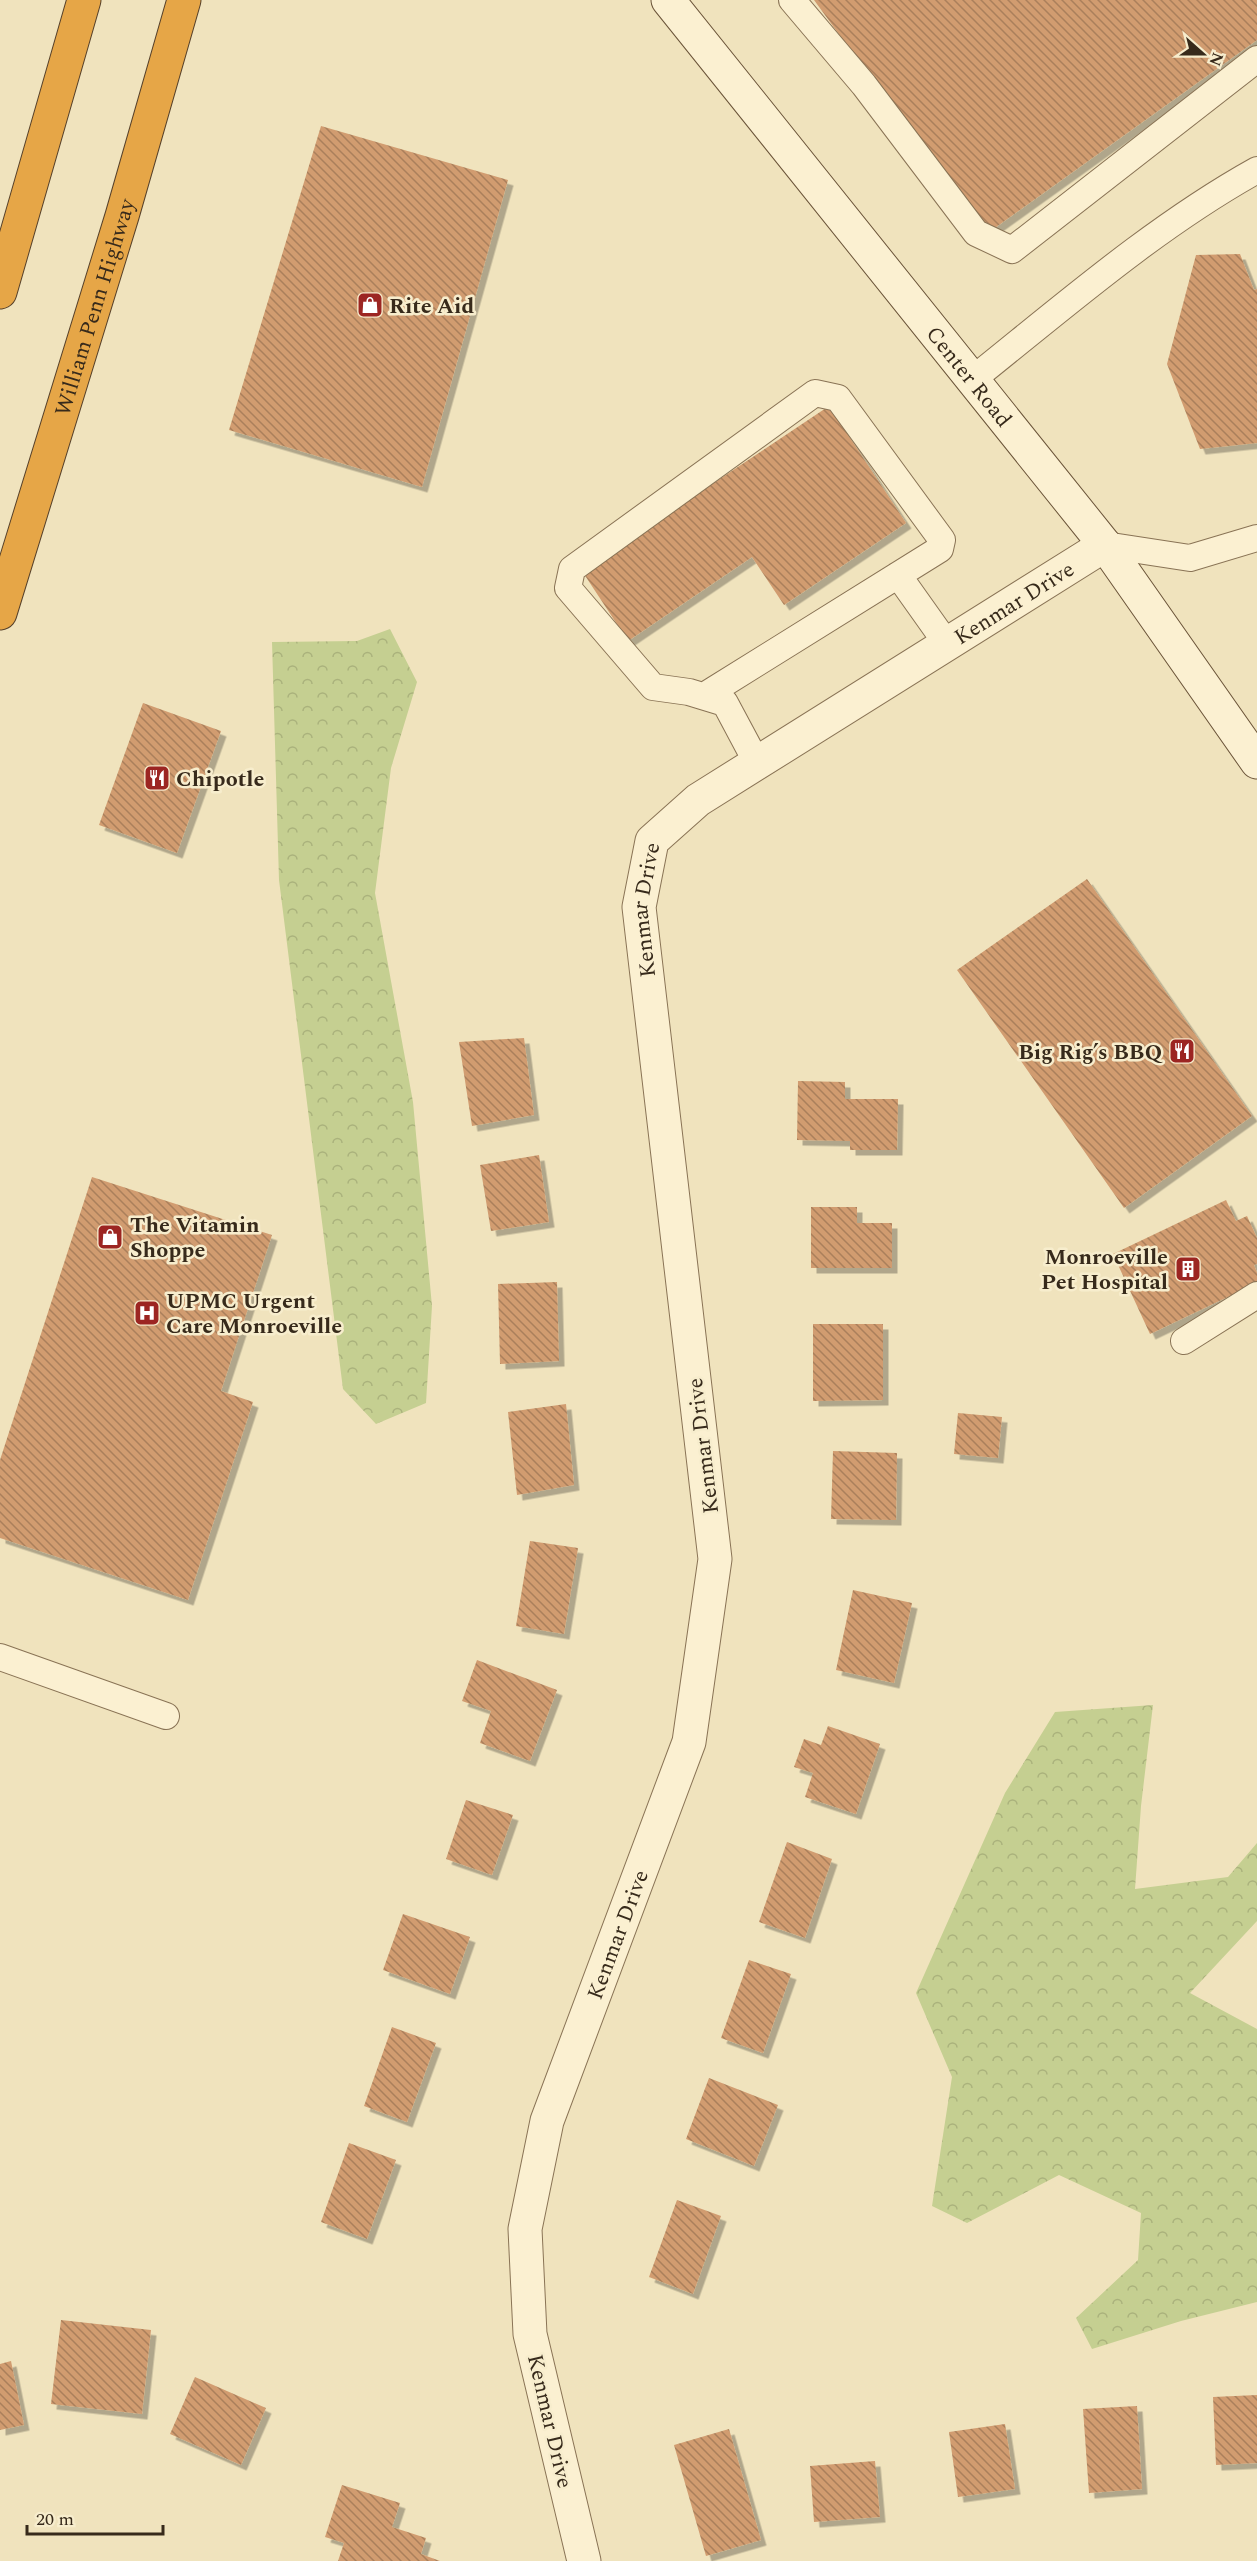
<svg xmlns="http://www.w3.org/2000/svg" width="1257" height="2561" viewBox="0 0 1257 2561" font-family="Spectral,serif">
  <defs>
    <pattern id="forest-crowns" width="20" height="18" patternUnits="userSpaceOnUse" patternTransform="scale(1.5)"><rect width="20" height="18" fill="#c5cf91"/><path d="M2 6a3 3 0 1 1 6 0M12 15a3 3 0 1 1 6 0" fill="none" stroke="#aab27c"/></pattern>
    <pattern id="building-back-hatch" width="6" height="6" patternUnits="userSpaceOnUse" patternTransform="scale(1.5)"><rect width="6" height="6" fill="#d19c70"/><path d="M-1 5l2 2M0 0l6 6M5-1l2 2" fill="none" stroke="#aa7f5b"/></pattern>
    <filter id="shadow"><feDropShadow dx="5.5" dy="5.5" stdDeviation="0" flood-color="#0004"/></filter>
  </defs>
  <rect width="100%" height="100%" fill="#f0e3bd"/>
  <path fill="url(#forest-crowns)" d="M 390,629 L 417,682 L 391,768 L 375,893 L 413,1102 L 432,1306 L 426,1403 L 376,1424 L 343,1389 L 279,880 L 272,642 L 357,641 Z
    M 1153,1705 L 1141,1806 L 1135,1889 L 1228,1877 L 1257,1843 L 1257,1921 L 1190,1993 L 1257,2029 L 1257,2302 L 1181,2321 L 1092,2349 L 1076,2318 L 1138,2260 L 1141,2213 L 1059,2175 L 967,2223 L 932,2206 L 952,2077 L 916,1993 L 1005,1793 L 1055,1712 Z"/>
  <path fill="url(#building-back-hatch)" filter="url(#shadow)" d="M 814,0 L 1257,0 L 1257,40 L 985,235 Z
    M 321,126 L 508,180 L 422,487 L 229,430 Z
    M 1240,254 L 1254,290 L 1257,289 L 1257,443 L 1200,449 L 1167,364 L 1196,255 Z
    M 829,406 L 906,523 L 784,605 L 752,557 L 628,641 L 582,571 Z
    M 143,703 L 221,731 L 177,853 L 99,825 Z
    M 1087,879 L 1252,1116 L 1124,1208 L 957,970 Z
    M 524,1038 L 534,1115 L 472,1126 L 459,1042 Z
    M 798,1081 L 845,1082 L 845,1099 L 898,1099 L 897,1150 L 850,1150 L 850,1141 L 797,1140 Z
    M 539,1155 L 549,1222 L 491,1231 L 480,1165 Z
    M 92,1177 L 272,1235 L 221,1391 L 253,1402 L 188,1600 L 0,1538 L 0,1460 Z
    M 1226,1200 L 1236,1221 L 1247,1216 L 1257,1238 L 1257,1264 L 1254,1265 L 1257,1273 L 1257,1283 L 1150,1334 L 1113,1254 Z
    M 811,1207 L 857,1207 L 857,1223 L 892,1223 L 892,1268 L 811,1268 Z
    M 557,1282 L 559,1361 L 500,1364 L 498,1284 Z
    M 813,1324 L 883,1324 L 883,1400 L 813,1401 Z
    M 566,1404 L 574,1485 L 517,1495 L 508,1412 Z
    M 958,1413 L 1002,1417 L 998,1458 L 954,1454 Z
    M 833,1451 L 897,1453 L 896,1520 L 831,1519 Z
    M 530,1541 L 578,1548 L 564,1634 L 516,1626 Z
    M 853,1590 L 912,1603 L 894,1683 L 836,1670 Z
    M 477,1660 L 557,1690 L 530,1761 L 480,1743 L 491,1711 L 462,1701 Z
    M 828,1726 L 880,1744 L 856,1814 L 805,1797 L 813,1773 L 794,1767 L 804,1739 L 821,1745 Z
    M 466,1800 L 513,1815 L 492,1875 L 446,1859 Z
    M 787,1842 L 832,1859 L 805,1938 L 759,1922 Z
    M 403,1914 L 470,1937 L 450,1994 L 383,1970 Z
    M 749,1960 L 791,1974 L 763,2053 L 721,2038 Z
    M 392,2027 L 436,2043 L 407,2122 L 364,2106 Z
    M 709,2078 L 778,2105 L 754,2166 L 686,2139 Z
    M 349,2143 L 396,2160 L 367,2239 L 321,2222 Z
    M 677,2200 L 721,2216 L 693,2294 L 649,2277 Z
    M 61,2320 L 151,2330 L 142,2414 L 51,2404 Z
    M 11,2361 L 24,2425 L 0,2430 L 0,2364 Z
    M 195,2377 L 266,2408 L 241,2465 L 170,2434 Z
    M 1257,2395 L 1257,2463 L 1216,2465 L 1213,2397 Z
    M 1137,2406 L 1142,2489 L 1089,2493 L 1083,2409 Z
    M 1005,2424 L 1015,2489 L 958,2497 L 949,2432 Z
    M 729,2429 L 761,2540 L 706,2556 L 674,2445 Z
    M 875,2461 L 880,2517 L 814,2522 L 810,2466 Z
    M 342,2485 L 400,2503 L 392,2527 L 426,2538 L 421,2554 L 440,2561 L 338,2561 L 344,2543 L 325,2537 Z"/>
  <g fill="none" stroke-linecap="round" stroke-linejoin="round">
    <g stroke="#897355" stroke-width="28">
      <path id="lane" d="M 792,0 L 864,85 L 976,233 L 1012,250 L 1257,59
        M 973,379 C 1063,307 1156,226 1257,170
        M 1105,545 L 1190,558 L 1257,538
        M 898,575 L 947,644
        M 704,696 L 940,549 L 942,540 L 838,398 L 815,393 L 572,569 L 568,588 L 653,687 L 689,692 L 725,703 L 757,763
        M 1184,1341 L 1257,1295
        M 0,1657 L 166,1716"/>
    </g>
    <g stroke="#897355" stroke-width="35">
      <g id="street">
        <path id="s1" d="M 584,2561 L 530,2334 L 525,2229 L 547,2121 L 689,1742 L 715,1559 L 639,907 L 652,841 L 698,800 L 1105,545"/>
      </g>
    </g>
    <g stroke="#6b5439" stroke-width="35">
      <g id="secondary">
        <path id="s2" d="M 668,0 L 1105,545 L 1257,762"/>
      </g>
    </g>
    <g stroke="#56402a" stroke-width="35">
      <g id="highway">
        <path d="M 0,292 L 84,0"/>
        <path id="s3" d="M 0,613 L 122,216 L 184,0"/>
      </g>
    </g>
    <use href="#lane" stroke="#fbf0d1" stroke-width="26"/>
    <use href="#street" stroke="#fbf0d1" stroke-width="33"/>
    <use href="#secondary" stroke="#fbf0d1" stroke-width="33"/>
    <use href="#highway" stroke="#e6a647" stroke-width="33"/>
  </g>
  <defs>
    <g id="shop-square" transform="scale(1.35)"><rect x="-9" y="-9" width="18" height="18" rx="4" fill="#9c2522" stroke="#f7edcd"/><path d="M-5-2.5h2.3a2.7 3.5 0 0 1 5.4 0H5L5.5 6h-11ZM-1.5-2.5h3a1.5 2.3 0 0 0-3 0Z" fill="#fff"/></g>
    <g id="restaurant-square" transform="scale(1.35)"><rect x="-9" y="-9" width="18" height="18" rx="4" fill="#9c2522" stroke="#f7edcd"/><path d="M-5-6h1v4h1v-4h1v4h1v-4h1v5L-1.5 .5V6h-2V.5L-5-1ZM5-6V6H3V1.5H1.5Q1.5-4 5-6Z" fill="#fff"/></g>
    <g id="building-square" transform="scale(1.35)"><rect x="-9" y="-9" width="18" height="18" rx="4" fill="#9c2522" stroke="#f7edcd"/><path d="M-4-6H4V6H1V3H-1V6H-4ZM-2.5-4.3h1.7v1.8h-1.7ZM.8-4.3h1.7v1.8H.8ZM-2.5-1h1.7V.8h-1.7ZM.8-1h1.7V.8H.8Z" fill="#fff"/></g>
    <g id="hospital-square" transform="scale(1.35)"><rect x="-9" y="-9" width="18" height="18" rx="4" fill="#9c2522" stroke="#f7edcd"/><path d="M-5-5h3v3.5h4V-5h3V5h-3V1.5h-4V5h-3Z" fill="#fff"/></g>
  </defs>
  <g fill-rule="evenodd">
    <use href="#shop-square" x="370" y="305"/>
    <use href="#restaurant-square" x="157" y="778"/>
    <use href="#restaurant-square" x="1182" y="1051"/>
    <use href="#shop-square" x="110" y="1237"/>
    <use href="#building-square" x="1188" y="1269"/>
    <use href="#hospital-square" x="147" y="1313"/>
  </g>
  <g text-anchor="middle" stroke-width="5" stroke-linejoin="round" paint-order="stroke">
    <g font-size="22" font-weight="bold" fill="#372a1b" stroke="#f7edcd" text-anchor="start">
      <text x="389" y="313">Rite Aid</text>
      <text x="176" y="786">Chipotle</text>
      <text x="1162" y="1059" text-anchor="end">Big Rig’s BBQ</text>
      <text x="130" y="1232">The Vitamin<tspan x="130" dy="25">Shoppe</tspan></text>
      <text x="1168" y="1264" text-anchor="end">Monroeville<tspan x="1168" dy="25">Pet Hospital</tspan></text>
      <text x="166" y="1308">UPMC Urgent<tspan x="166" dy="25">Care Monroeville</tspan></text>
    </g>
    <g font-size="22" fill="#372a1b" stroke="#f7edcd">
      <text dy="8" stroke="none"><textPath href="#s3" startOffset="320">William Penn Highway</textPath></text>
      <text dy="8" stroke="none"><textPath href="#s2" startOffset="482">Center Road</textPath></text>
      <text dy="8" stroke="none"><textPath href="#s1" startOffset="2196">Kenmar Drive</textPath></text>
      <text dy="8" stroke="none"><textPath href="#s1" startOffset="1692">Kenmar Drive</textPath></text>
      <text transform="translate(702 1446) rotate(-97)" y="8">Kenmar Drive</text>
      <text dy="8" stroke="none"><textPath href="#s1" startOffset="648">Kenmar Drive</textPath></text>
      <text transform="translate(551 2421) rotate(77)" y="8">Kenmar Drive</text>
    </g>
  </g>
  <g transform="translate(1203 54) rotate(111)" stroke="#f7edcd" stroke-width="4.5" paint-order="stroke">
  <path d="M0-4.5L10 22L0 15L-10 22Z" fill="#372a1b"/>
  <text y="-9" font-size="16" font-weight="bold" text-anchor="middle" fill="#372a1b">N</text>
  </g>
  <path d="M27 2525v9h136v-9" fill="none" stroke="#372a1b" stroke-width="3"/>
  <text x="36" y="2525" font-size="18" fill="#372a1b" stroke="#f7edcd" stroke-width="4.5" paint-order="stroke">20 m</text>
</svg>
